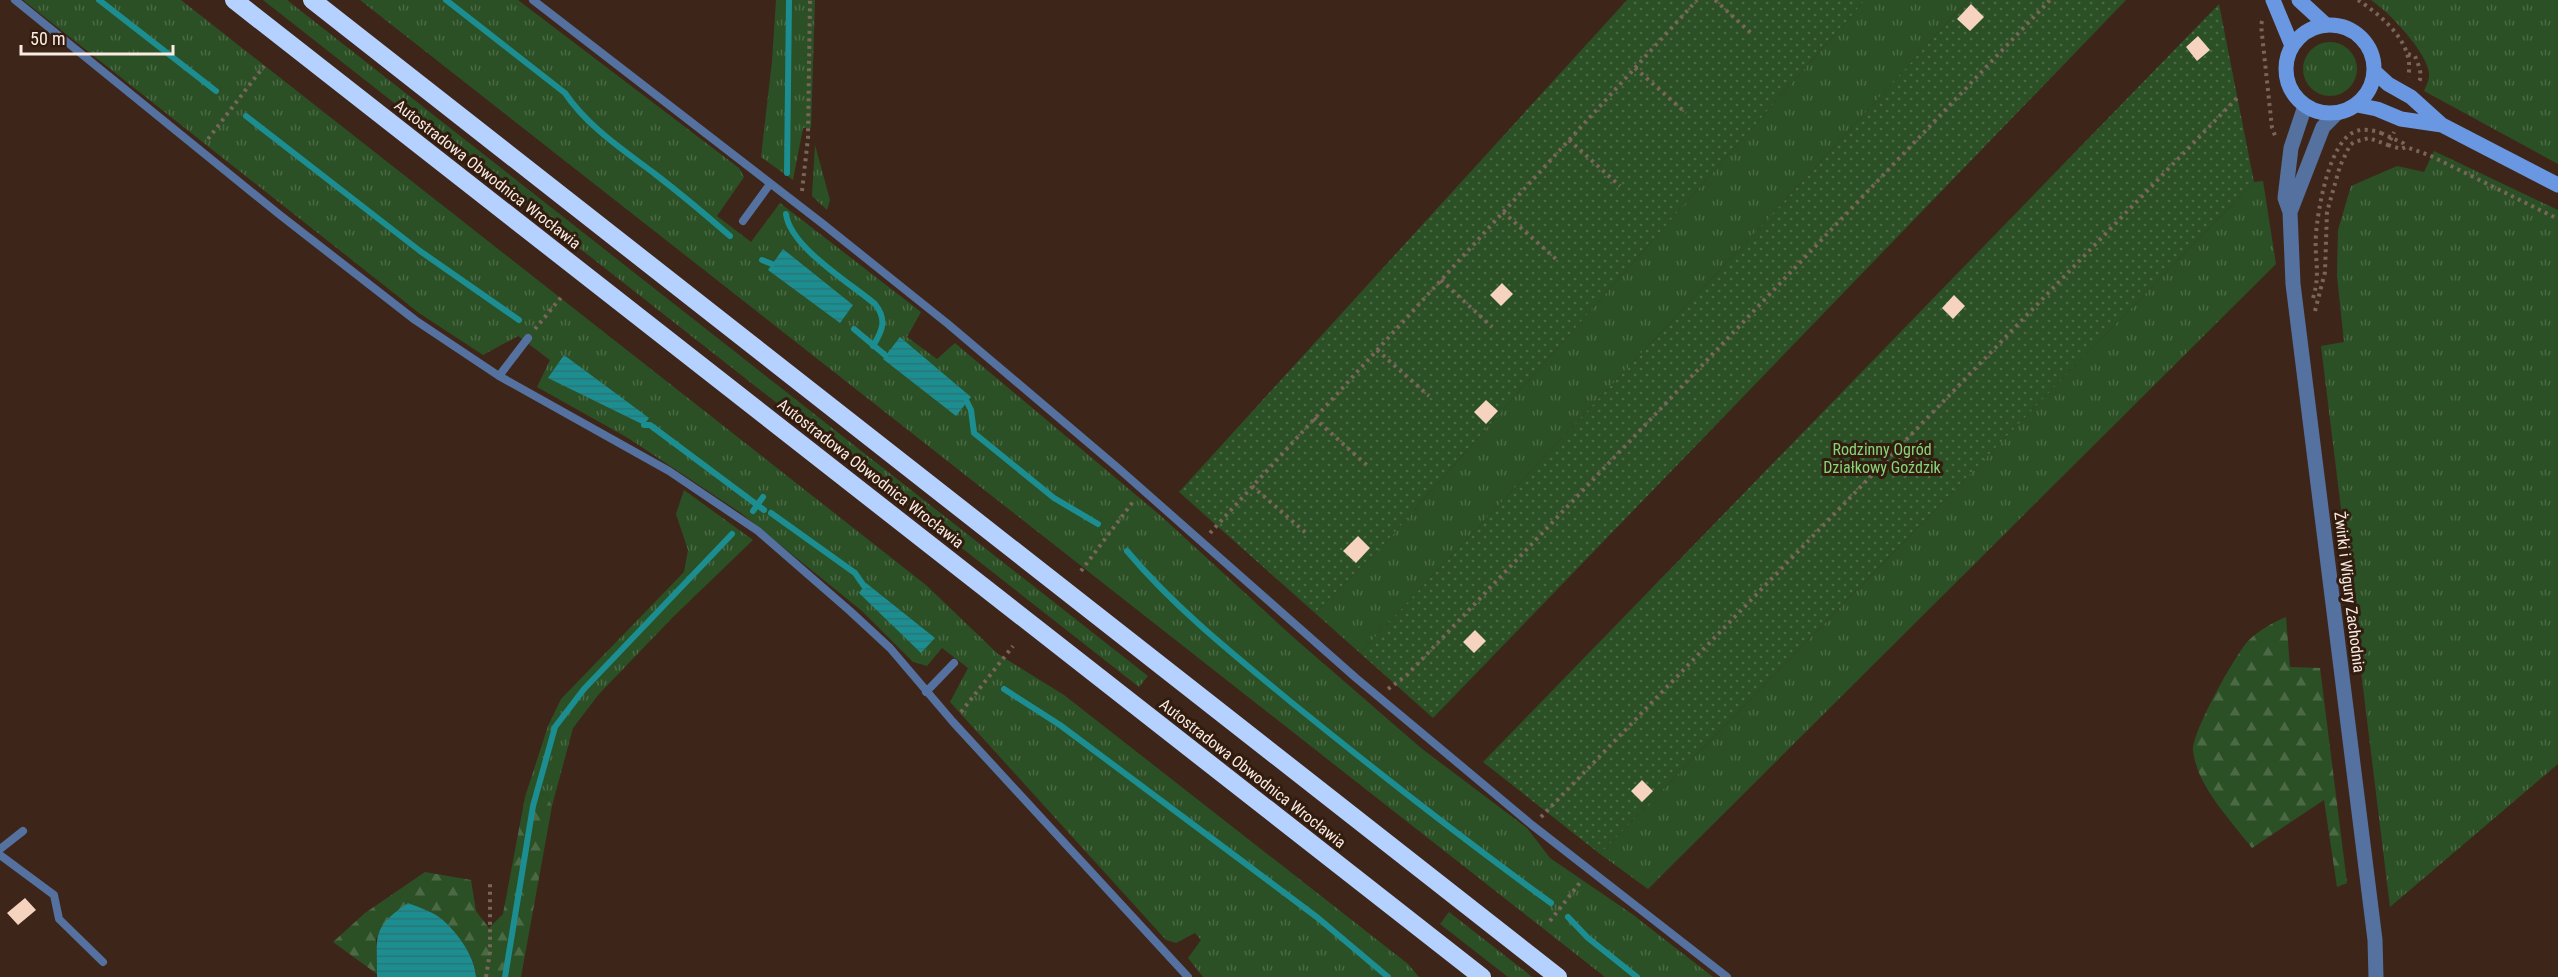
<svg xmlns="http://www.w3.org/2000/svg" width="2558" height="977" viewBox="0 0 2558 977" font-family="'Roboto Condensed',sans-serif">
  <defs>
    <pattern id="grass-tufts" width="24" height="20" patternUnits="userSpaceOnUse" patternTransform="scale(1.5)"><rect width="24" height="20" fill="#2b5025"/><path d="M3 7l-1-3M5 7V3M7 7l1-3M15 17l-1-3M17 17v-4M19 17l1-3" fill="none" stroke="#4b6944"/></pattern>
    <pattern id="forest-firs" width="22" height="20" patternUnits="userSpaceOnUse" patternTransform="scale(1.5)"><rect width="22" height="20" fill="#2b5025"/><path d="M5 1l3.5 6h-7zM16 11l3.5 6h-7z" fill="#4b6944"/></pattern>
    <pattern id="garden-dots" width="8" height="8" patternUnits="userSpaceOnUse" patternTransform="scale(1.5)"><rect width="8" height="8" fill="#2b5025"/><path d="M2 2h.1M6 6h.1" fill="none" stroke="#4b6944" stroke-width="1.8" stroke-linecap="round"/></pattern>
    <pattern id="water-rules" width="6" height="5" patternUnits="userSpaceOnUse" patternTransform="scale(1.5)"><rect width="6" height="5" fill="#1c8e91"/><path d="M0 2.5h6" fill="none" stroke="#2c7576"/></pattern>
  </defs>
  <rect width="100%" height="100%" fill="#3d2619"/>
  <path fill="url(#grass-tufts)" d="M 23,0 L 181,0 L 926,585 L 998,654 L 1064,695 L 1408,964 L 1419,977 L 1203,977 L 1188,958 L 1201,940 L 1195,933 L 1176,943 L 1166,940 L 950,702 L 968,668 L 942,648 L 927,666 L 913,662 L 862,611 L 741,513 L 628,438 L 537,387 L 550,360 L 518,336 L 483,355 L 419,313 Z
    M 263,0 L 287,0 L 1148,676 L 1139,687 Z
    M 360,0 L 518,0 L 739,168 L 744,177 L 717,216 L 751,242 L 780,203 L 921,312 L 907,337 L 937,359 L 955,343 L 962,349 L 1161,516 L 1293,637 L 1421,748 L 1527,828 L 1550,858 L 1632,914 L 1713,977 L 1605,977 Z
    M 776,0 L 815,0 L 811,128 L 803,128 L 793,180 L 761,157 L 772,61 Z
    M 1865,0 L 1968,0 L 1792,193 L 1360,653 L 1315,613 L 1386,542 Z
    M 2371,0 L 2558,0 L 2558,164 L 2424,91 C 2426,86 2430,79 2429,73 C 2427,52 2388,11 2371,0 Z
    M2303 69a27 27 0 1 1 54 0a27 27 0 1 1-54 0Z
    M 815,145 L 830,200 L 827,210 L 812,196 Z
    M 2434,151 L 2558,210 L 2558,764 L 2390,907 L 2321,346 L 2344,342 L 2337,276 L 2338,230 L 2351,186 L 2397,166 L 2424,172 Z
    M 2263,181 L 2276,264 L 1648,889 L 1600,854 L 2254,182 Z
    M 684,490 L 753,540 L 673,617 L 599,694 L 573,728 L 552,806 L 545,793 L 525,797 L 548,726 L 561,699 L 684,572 L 688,550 L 676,514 Z
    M 1449,912 L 1526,972 L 1532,977 L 1508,977 L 1440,924 Z"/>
  <path fill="url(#forest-firs)" d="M 2286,617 L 2290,667 L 2320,668 L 2347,883 L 2337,887 L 2324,800 L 2252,848 C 2230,819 2198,788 2193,751 C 2191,734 2235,655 2248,641 C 2259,630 2272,623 2286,617 Z
    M 545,793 L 552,806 L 521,977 L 476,977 C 475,953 455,933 439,917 L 376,938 L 377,974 L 333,942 L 365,913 L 425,872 L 471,880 L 476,911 L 489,928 L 503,914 L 525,797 Z"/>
  <path fill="url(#garden-dots)" d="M 1627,0 L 1865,0 L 1386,542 L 1315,613 L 1179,492 Z
    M 1968,0 L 2126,0 L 1433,718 L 1360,653 L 1792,193 Z
    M 2219,4 L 2254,182 L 1600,854 L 1483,762 Z"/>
  <path fill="url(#water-rules)" d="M 783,249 L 853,305 L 840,323 L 768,270 Z
    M 900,337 L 971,397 L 956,416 L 883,359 Z
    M 564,355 L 649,418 L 644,425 L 548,378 Z
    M 866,583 L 935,638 L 921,653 L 859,593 Z
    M 408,903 C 418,907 430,911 439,917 C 456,930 475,956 476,977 L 377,977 C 377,936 371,928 408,903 Z"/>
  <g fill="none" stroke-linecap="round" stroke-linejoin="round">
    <path stroke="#1c8e91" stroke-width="6" d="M 99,0 L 216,91
      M 446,0 L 565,93 C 587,126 623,150 655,174 C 681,194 706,215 730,236
      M 246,116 L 420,251 L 519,320
      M 787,173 L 789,0
      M 786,214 C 790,247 850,283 875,304 C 887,319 883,330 873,346
      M 762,260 L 772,264
      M 854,329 L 885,355
      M 967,402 L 971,410 L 974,433 L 1054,498 L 1098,524
      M 644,425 L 650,425 L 764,510
      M 753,511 L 763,497
      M 771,513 L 855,573 L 864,586
      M 1127,551 C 1175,608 1234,655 1291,702 C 1376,771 1463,839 1551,903
      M 1004,689 L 1060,725 L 1234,855 L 1318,918 L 1388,977
      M 1568,917 L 1588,938 L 1637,977
      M 505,977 L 533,806 L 555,727 L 584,689 L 732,534"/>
  </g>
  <path fill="#f5d3bf" d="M 1971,4 L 1984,17 L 1970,31 L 1957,19 Z
    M 2198,36 L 2210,50 L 2197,61 L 2186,47 Z
    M 1502,283 L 1513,294 L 1501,306 L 1490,295 Z
    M 1954,295 L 1965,306 L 1953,319 L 1942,308 Z
    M 1486,400 L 1498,411 L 1486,424 L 1474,412 Z
    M 1358,536 L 1370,548 L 1356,563 L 1343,551 Z
    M 1475,630 L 1486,641 L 1474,653 L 1463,642 Z
    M 1642,780 L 1653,791 L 1642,802 L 1631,791 Z
    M 25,898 L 36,910 L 18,925 L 7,913 Z"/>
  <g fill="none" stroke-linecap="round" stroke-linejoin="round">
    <path stroke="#7a655a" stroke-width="4" stroke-dasharray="3 4.5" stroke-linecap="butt" d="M 1715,0 L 1752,34
      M 2358,0 C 2382,16 2416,44 2408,77
      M 2262,21 L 2261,25 L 2272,128 L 2276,138
      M 2408,54 L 2415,56 C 2418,64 2423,74 2419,82
      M 1635,68 L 1686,113
      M 2381,133 L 2403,143 L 2406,147
      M 208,139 L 264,66
      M 1569,140 L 1620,186
      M 2388,145 L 2401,149 L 2406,147 L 2429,155 L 2558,219
      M 802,191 L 808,138 L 810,0
      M 1503,212 L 1556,259
      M 1441,280 L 1492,327
      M 2313,298 C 2321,272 2314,259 2316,234 C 2318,209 2329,143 2354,132 C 2363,128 2372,130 2381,133 L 2383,129
      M 2315,311 L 2325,272 L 2327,212 L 2340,166 L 2350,145 L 2354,142 L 2369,138 L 2388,145 L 2394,132
      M 535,329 L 563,295
      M 1377,350 L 1429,396
      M 1314,418 L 1370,468
      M 1252,486 L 1306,533
      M 1210,533 L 1697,0
      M 1081,571 L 1135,499
      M 1388,689 L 1407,675 L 2050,0
      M 961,712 L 1013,646
      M 1541,817 L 2237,98
      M 1550,921 L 1582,880
      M 486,977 L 490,952 L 490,881"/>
    <path stroke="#55719f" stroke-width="8" d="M 15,0 L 280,215 L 415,320 L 499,376 L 669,471 L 758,531 L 850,611 L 890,648 L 953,722 L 1188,977
      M 533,0 L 823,224 L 948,324 L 1118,468 L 1356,678 L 1532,825 L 1727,977
      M 743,221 L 770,184
      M 499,376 L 528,338
      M 926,692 L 954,663
      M 0,849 L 23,831
      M 0,855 L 54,895 L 59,919 L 103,962"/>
    <path stroke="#55719f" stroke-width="15" d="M 2305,106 L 2291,148 L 2285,198 L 2290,212 L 2293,284 L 2375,940 L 2376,977
      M 2290,212 L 2323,127 L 2337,113"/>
    <path stroke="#6a97e1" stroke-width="15" d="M 2273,0 L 2292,46
      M 2299,0 L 2325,24
      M2286 69a44 44 0 1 1 88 0a44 44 0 1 1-88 0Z
      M 2375,72 L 2388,84 L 2411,97 L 2442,125 L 2558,185
      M 2357,105 L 2377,109 L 2401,119 L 2442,125"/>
    <path stroke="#b5d1ff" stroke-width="18" d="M 234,0 L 1482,977
      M 312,0 L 1558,977"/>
  </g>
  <g text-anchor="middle" stroke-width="6" stroke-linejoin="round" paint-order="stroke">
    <g font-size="16" fill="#fbece3" stroke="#321c0f">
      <text transform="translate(488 174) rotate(38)" y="6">Autostradowa Obwodnica Wrocławia</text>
      <text transform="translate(871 473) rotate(38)" y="6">Autostradowa Obwodnica Wrocławia</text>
      <text transform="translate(2350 592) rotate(83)" y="6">Żwirki i Wigury Zachodnia</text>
      <text transform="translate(1253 773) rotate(38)" y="6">Autostradowa Obwodnica Wrocławia</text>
    </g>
    <g font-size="16" fill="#86d579" stroke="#321c0f">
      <text x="1882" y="455">Rodzinny Ogród<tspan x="1882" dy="18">Działkowy Goździk</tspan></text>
    </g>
  </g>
  <path d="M21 45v9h152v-9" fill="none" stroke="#fbece3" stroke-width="3"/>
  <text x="30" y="45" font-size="18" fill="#fbece3" stroke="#321c0f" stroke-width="4.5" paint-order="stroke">50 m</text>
</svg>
